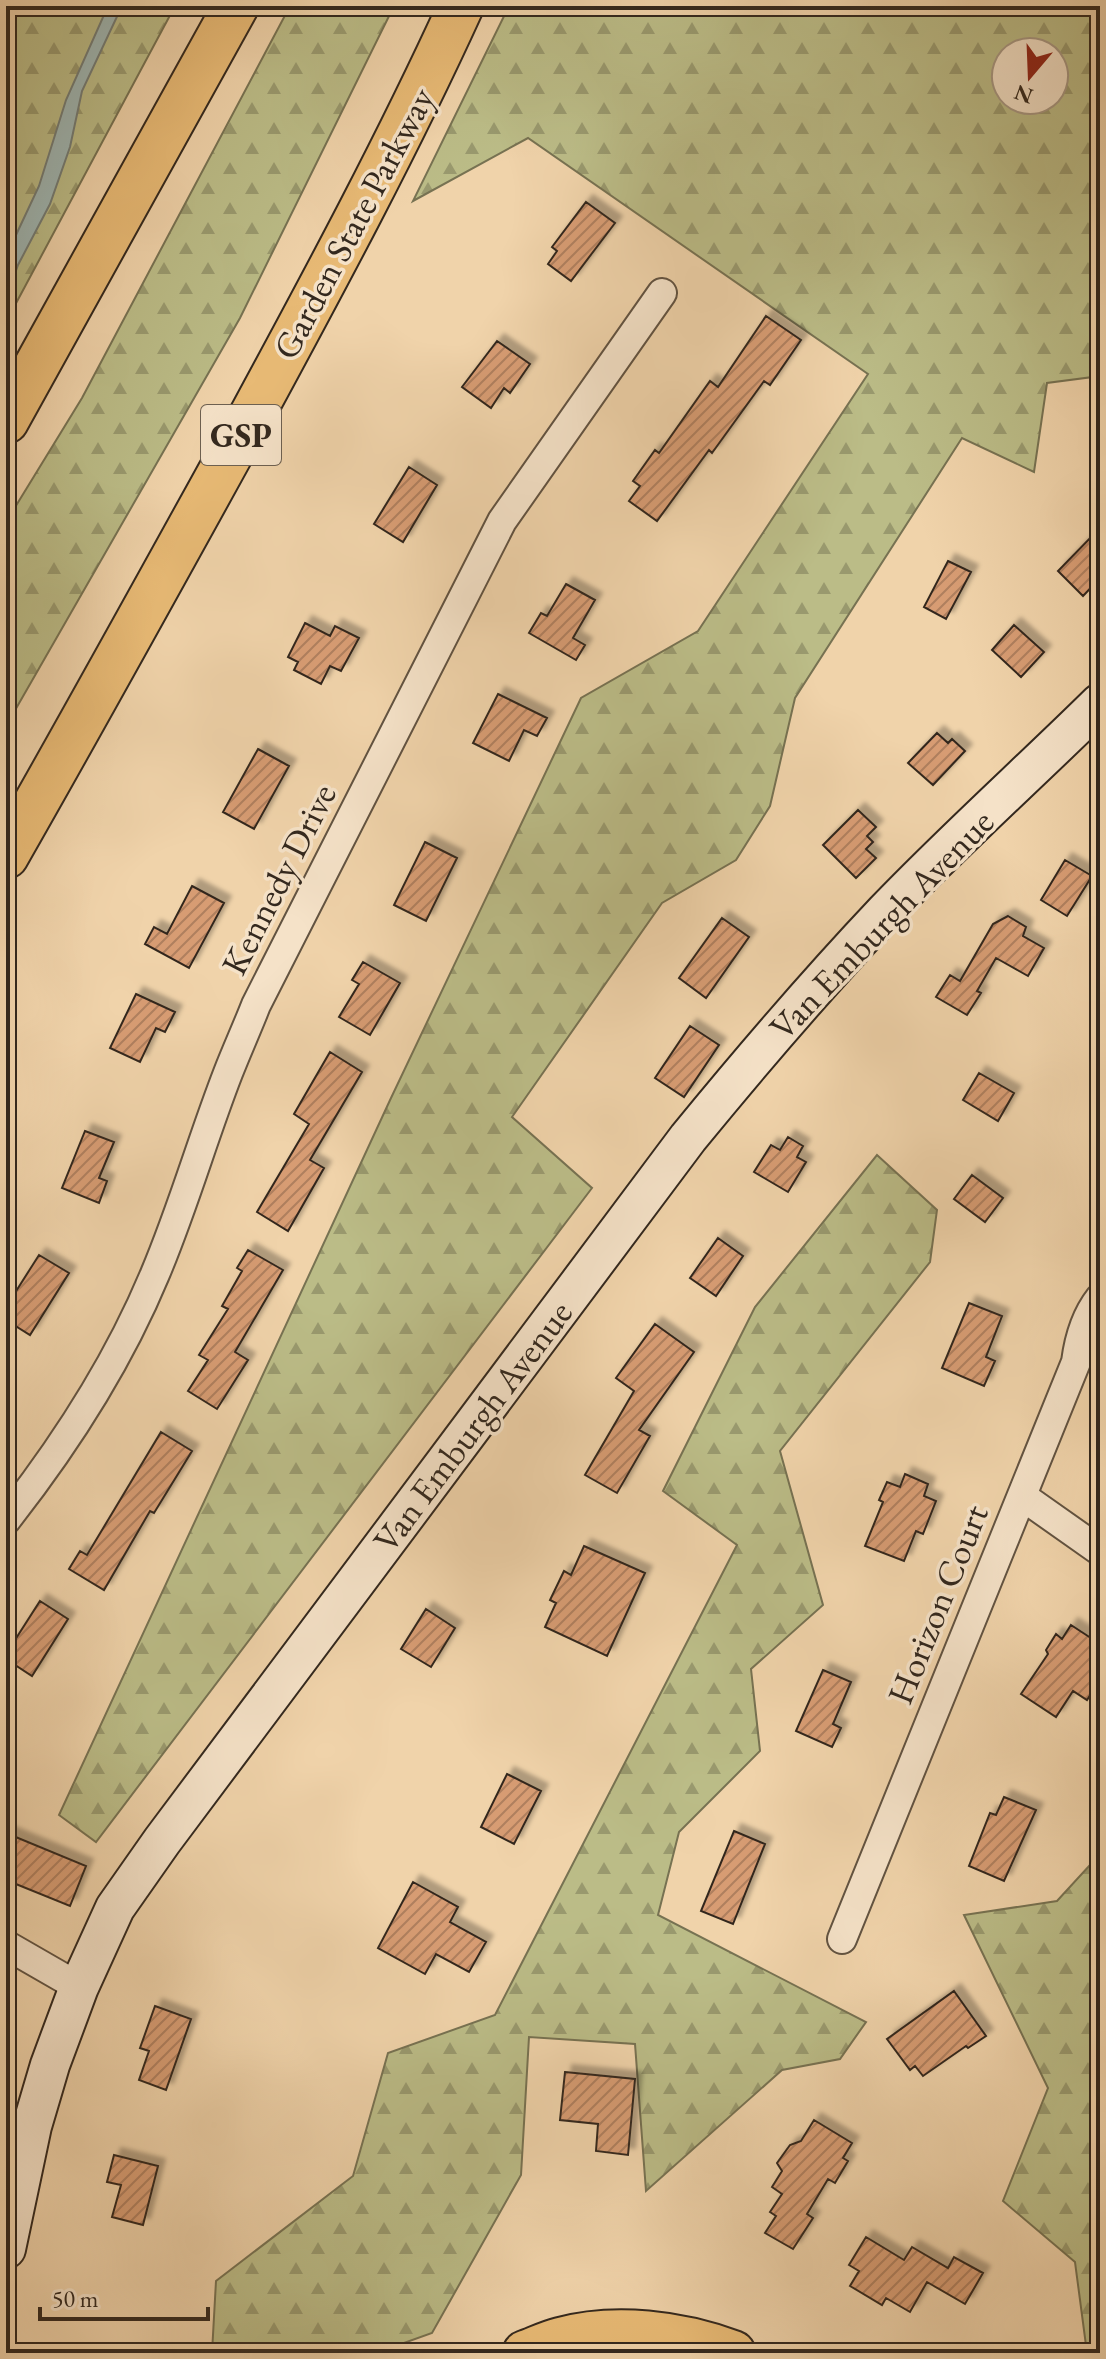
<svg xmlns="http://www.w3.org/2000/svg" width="1106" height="2359" viewBox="0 0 1106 2359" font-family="'EB Garamond',serif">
  <defs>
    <pattern id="forest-firs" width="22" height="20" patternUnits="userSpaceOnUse" patternTransform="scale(2)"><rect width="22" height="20" fill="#bbbc87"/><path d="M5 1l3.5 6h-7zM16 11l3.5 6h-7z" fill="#99996e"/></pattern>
    <pattern id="building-hatch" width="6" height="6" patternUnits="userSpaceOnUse" patternTransform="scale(2)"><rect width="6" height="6" fill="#d79c73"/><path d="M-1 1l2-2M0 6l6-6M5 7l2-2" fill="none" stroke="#af7f5e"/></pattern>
    <filter id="shadow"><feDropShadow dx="7" dy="-7" stdDeviation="2" flood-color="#0004"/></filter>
  </defs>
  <rect width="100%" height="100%" fill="#f0d3aa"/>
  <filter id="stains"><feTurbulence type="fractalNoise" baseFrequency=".0025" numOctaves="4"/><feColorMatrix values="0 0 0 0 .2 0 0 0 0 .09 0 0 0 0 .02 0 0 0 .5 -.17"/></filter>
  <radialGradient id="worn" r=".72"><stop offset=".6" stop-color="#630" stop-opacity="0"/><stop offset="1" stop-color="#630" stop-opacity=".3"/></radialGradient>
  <path fill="url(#forest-firs)" stroke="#777252" stroke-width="2" fill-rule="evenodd" d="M 6,6 L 175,6 L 6,322 Z
    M 290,6 L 394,6 L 240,318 L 6,726 L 6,522 L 82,398 Z
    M 509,6 L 1100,6 L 1100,376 L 1047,383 L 1034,472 L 962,438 L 795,698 L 770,806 L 736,860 L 662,903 L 512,1117 L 592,1188 L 96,1842 L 59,1815 L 391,1098 L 581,698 L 698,631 L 868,374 L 528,138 L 413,201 ZM 1006,52 L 1054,52 L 1054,100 L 1006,100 Z
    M 877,1155 L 937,1210 L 930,1262 L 780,1451 L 823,1605 L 751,1669 L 760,1751 L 679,1832 L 658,1915 L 866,2022 L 840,2059 L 782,2070 L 646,2191 L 635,2044 L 529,2037 L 521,2175 L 432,2333 L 376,2353 L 212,2353 L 216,2281 L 353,2176 L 388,2053 L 495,2015 L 737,1545 L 663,1491 L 755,1307 Z
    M 1100,1854 L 1100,2353 L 1087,2353 L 1075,2262 L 1003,2201 L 1048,2088 L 964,1915 L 1057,1901 Z"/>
  <path fill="#9eb6b3" stroke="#737d77" stroke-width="2" d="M 108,6 L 122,6 L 82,91 L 70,147 L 50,204 L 18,265 L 6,299 L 6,262 L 16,235 L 39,186 L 66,100 Z"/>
  <path fill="url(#building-hatch)" stroke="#33281e" stroke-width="2" filter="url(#shadow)" d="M 586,202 L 615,223 L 571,281 L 548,264 L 557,251 L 552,247 Z
    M 766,316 L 801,340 L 770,385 L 764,381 L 712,453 L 709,450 L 657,521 L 629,501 L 640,486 L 633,481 L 655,450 L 659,453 L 710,381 L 718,387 Z
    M 497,341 L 530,364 L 510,393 L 504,388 L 491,408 L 462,387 Z
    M 409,467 L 437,485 L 403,542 L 374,524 Z
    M 1100,528 L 1100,578 L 1083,596 L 1058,571 Z
    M 948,561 L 971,572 L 946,619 L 924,607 Z
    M 566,584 L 595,600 L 573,638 L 585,645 L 576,660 L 529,633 L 541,613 L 547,616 Z
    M 305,623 L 330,636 L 335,626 L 359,638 L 341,671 L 330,666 L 321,684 L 294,670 L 298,662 L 288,657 Z
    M 1014,625 L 1044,652 L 1021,677 L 992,650 Z
    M 498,694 L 547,718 L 537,736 L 524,730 L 509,761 L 473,743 Z
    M 937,733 L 948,743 L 952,739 L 965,751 L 933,785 L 908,763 Z
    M 258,749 L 289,766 L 254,829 L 223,812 Z
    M 858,810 L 876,827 L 867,836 L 873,842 L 866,849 L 876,858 L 856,878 L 823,845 Z
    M 425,842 L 457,858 L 426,921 L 394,905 Z
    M 1065,860 L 1092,876 L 1067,916 L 1041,900 Z
    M 192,886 L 224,903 L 189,968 L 145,944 L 154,927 L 167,934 Z
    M 1008,916 L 1026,927 L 1023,936 L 1044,948 L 1028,976 L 996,958 L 977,991 L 981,993 L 967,1015 L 936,997 L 950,975 L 960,981 L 993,924 Z
    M 722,918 L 749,937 L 706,998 L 679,978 Z
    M 363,962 L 400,983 L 370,1035 L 339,1017 L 359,984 L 352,980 Z
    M 136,994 L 175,1012 L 165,1032 L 156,1028 L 140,1062 L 110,1048 Z
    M 690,1026 L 719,1045 L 684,1097 L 655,1078 Z
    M 330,1052 L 362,1072 L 310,1160 L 324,1168 L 288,1231 L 257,1212 L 309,1124 L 294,1114 Z
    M 979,1073 L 1014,1093 L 998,1121 L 963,1100 Z
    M 85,1131 L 114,1142 L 99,1178 L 107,1181 L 99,1203 L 62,1188 Z
    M 788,1137 L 803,1146 L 797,1157 L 806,1162 L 788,1192 L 754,1172 L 771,1145 L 780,1150 Z
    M 972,1175 L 1003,1198 L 985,1222 L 954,1199 Z
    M 718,1238 L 743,1256 L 716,1296 L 690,1278 Z
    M 248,1250 L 283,1270 L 235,1352 L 248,1360 L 217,1409 L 188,1391 L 208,1360 L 199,1355 L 228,1309 L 222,1306 L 242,1271 L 237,1268 Z
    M 39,1255 L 69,1273 L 30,1335 L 6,1320 L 6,1307 Z
    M 969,1303 L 1002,1316 L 986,1357 L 995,1361 L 984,1386 L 942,1368 Z
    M 655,1324 L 694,1352 L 639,1430 L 650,1436 L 617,1493 L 585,1475 L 634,1391 L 616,1378 Z
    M 161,1432 L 192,1451 L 154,1513 L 150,1511 L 104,1590 L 69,1569 L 80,1551 L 87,1555 Z
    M 905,1474 L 928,1484 L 924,1496 L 936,1501 L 923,1534 L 916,1531 L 904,1561 L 865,1546 L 883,1502 L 879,1500 L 887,1482 L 900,1487 Z
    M 584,1546 L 645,1573 L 607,1656 L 545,1627 L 556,1603 L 550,1600 L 564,1571 L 571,1575 Z
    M 40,1601 L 68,1619 L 32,1676 L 6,1659 L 6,1654 Z
    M 426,1609 L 455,1628 L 431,1667 L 401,1649 Z
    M 1071,1625 L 1100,1644 L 1100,1680 L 1087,1700 L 1073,1691 L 1056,1717 L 1021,1694 L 1048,1654 L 1046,1650 L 1056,1634 L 1062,1639 Z
    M 823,1670 L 851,1682 L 833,1724 L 841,1728 L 832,1747 L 796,1731 Z
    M 507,1774 L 541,1791 L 514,1844 L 481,1827 Z
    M 1004,1797 L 1036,1810 L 1004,1881 L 969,1866 L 990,1813 L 996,1815 Z
    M 734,1831 L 765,1844 L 733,1924 L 701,1911 Z
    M 6,1833 L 86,1866 L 70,1906 L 6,1880 Z
    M 413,1882 L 458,1907 L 450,1922 L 486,1942 L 469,1972 L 436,1954 L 425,1974 L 378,1948 Z
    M 954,1991 L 986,2036 L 968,2048 L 966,2046 L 923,2076 L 915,2066 L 910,2070 L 887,2039 Z
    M 155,2006 L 191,2019 L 166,2090 L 139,2080 L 149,2051 L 140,2048 Z
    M 565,2072 L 635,2079 L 628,2155 L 596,2151 L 598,2124 L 560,2120 Z
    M 814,2120 L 852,2143 L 843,2158 L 848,2161 L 835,2183 L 828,2179 L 807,2214 L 813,2218 L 793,2249 L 765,2233 L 776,2216 L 770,2212 L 782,2194 L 772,2187 L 782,2171 L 777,2163 L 790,2145 L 801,2141 Z
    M 114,2155 L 158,2166 L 143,2225 L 112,2217 L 121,2185 L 107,2182 Z
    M 866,2237 L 904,2260 L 912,2247 L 948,2268 L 954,2257 L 983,2273 L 965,2304 L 927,2282 L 910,2312 L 886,2298 L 882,2305 L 850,2286 L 859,2271 L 849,2265 Z"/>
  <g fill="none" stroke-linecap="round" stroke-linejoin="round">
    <g stroke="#625341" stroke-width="32">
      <path id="minor" d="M 1022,1496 L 1100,1551
        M 6,1520 C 65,1445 118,1363 155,1274 C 183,1208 202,1140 228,1073 C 237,1050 247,1028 256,1005 L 502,521 L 662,293
        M 842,1939 L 1076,1362 C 1079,1339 1085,1317 1100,1298
        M 6,1945 L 79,1987"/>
    </g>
    <g stroke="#33281e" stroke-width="42">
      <path id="secondary" d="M 6,2249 L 32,2126 L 50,2065 L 79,1987 L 115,1908 L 162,1841 L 688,1138 C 751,1061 816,985 885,912 C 954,840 1029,773 1100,703"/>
    </g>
    <g stroke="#33281e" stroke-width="48">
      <path id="primary" d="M 525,2353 C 536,2349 548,2343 560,2340 C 615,2325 680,2333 733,2353"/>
    </g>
    <g stroke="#33281e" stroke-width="48">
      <path id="motorway" d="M 6,421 L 236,6
        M 6,856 C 90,709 172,560 254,411 C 326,278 398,144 461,6"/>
    </g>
    <use href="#minor" stroke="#f5e2c8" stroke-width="28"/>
    <use href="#secondary" stroke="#f5e2c8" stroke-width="38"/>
    <use href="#primary" stroke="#e8ba75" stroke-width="44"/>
    <use href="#motorway" stroke="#e8ba75" stroke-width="44"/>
  </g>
  <g text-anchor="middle" stroke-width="7" stroke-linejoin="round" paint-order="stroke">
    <rect fill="#f5e2c8" stroke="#6d6051" stroke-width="2" x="201" y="405" width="80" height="60" rx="6"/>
    <g font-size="34" font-weight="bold" fill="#33281e">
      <text x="241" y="447">GSP</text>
    </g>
    <g font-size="36" fill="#33281e" stroke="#f5e2c8">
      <text transform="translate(353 223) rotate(-62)" y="13">Garden State Parkway</text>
      <text transform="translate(278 879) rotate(-63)" y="13">Kennedy Drive</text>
      <text transform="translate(881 924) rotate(-46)" y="13">Van Emburgh Avenue</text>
      <text transform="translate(472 1426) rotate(-53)" y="13">Van Emburgh Avenue</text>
      <text transform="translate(937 1604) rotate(-68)" y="13">Horizon Court</text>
    </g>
  </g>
  <rect width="1106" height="2359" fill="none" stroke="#f0d3aa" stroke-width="32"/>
  <rect x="8" y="8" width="1090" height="2343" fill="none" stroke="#33281e" stroke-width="4"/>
  <rect x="16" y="16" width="1074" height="2327" fill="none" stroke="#33281e" stroke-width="2"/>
  <g transform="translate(1030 76) rotate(199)"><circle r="38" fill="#f5e2c8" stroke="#a79884" stroke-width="2"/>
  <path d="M0-6L14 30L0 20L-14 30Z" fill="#8f2418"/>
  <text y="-12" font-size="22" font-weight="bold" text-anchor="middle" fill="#33281e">N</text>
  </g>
  <path d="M40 2307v12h168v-12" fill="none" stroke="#33281e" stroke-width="4"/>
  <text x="52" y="2307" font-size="24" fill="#33281e" stroke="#f5e2c8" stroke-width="6" paint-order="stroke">50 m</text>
  <rect width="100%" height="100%" filter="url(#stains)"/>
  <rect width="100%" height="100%" fill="url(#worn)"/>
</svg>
